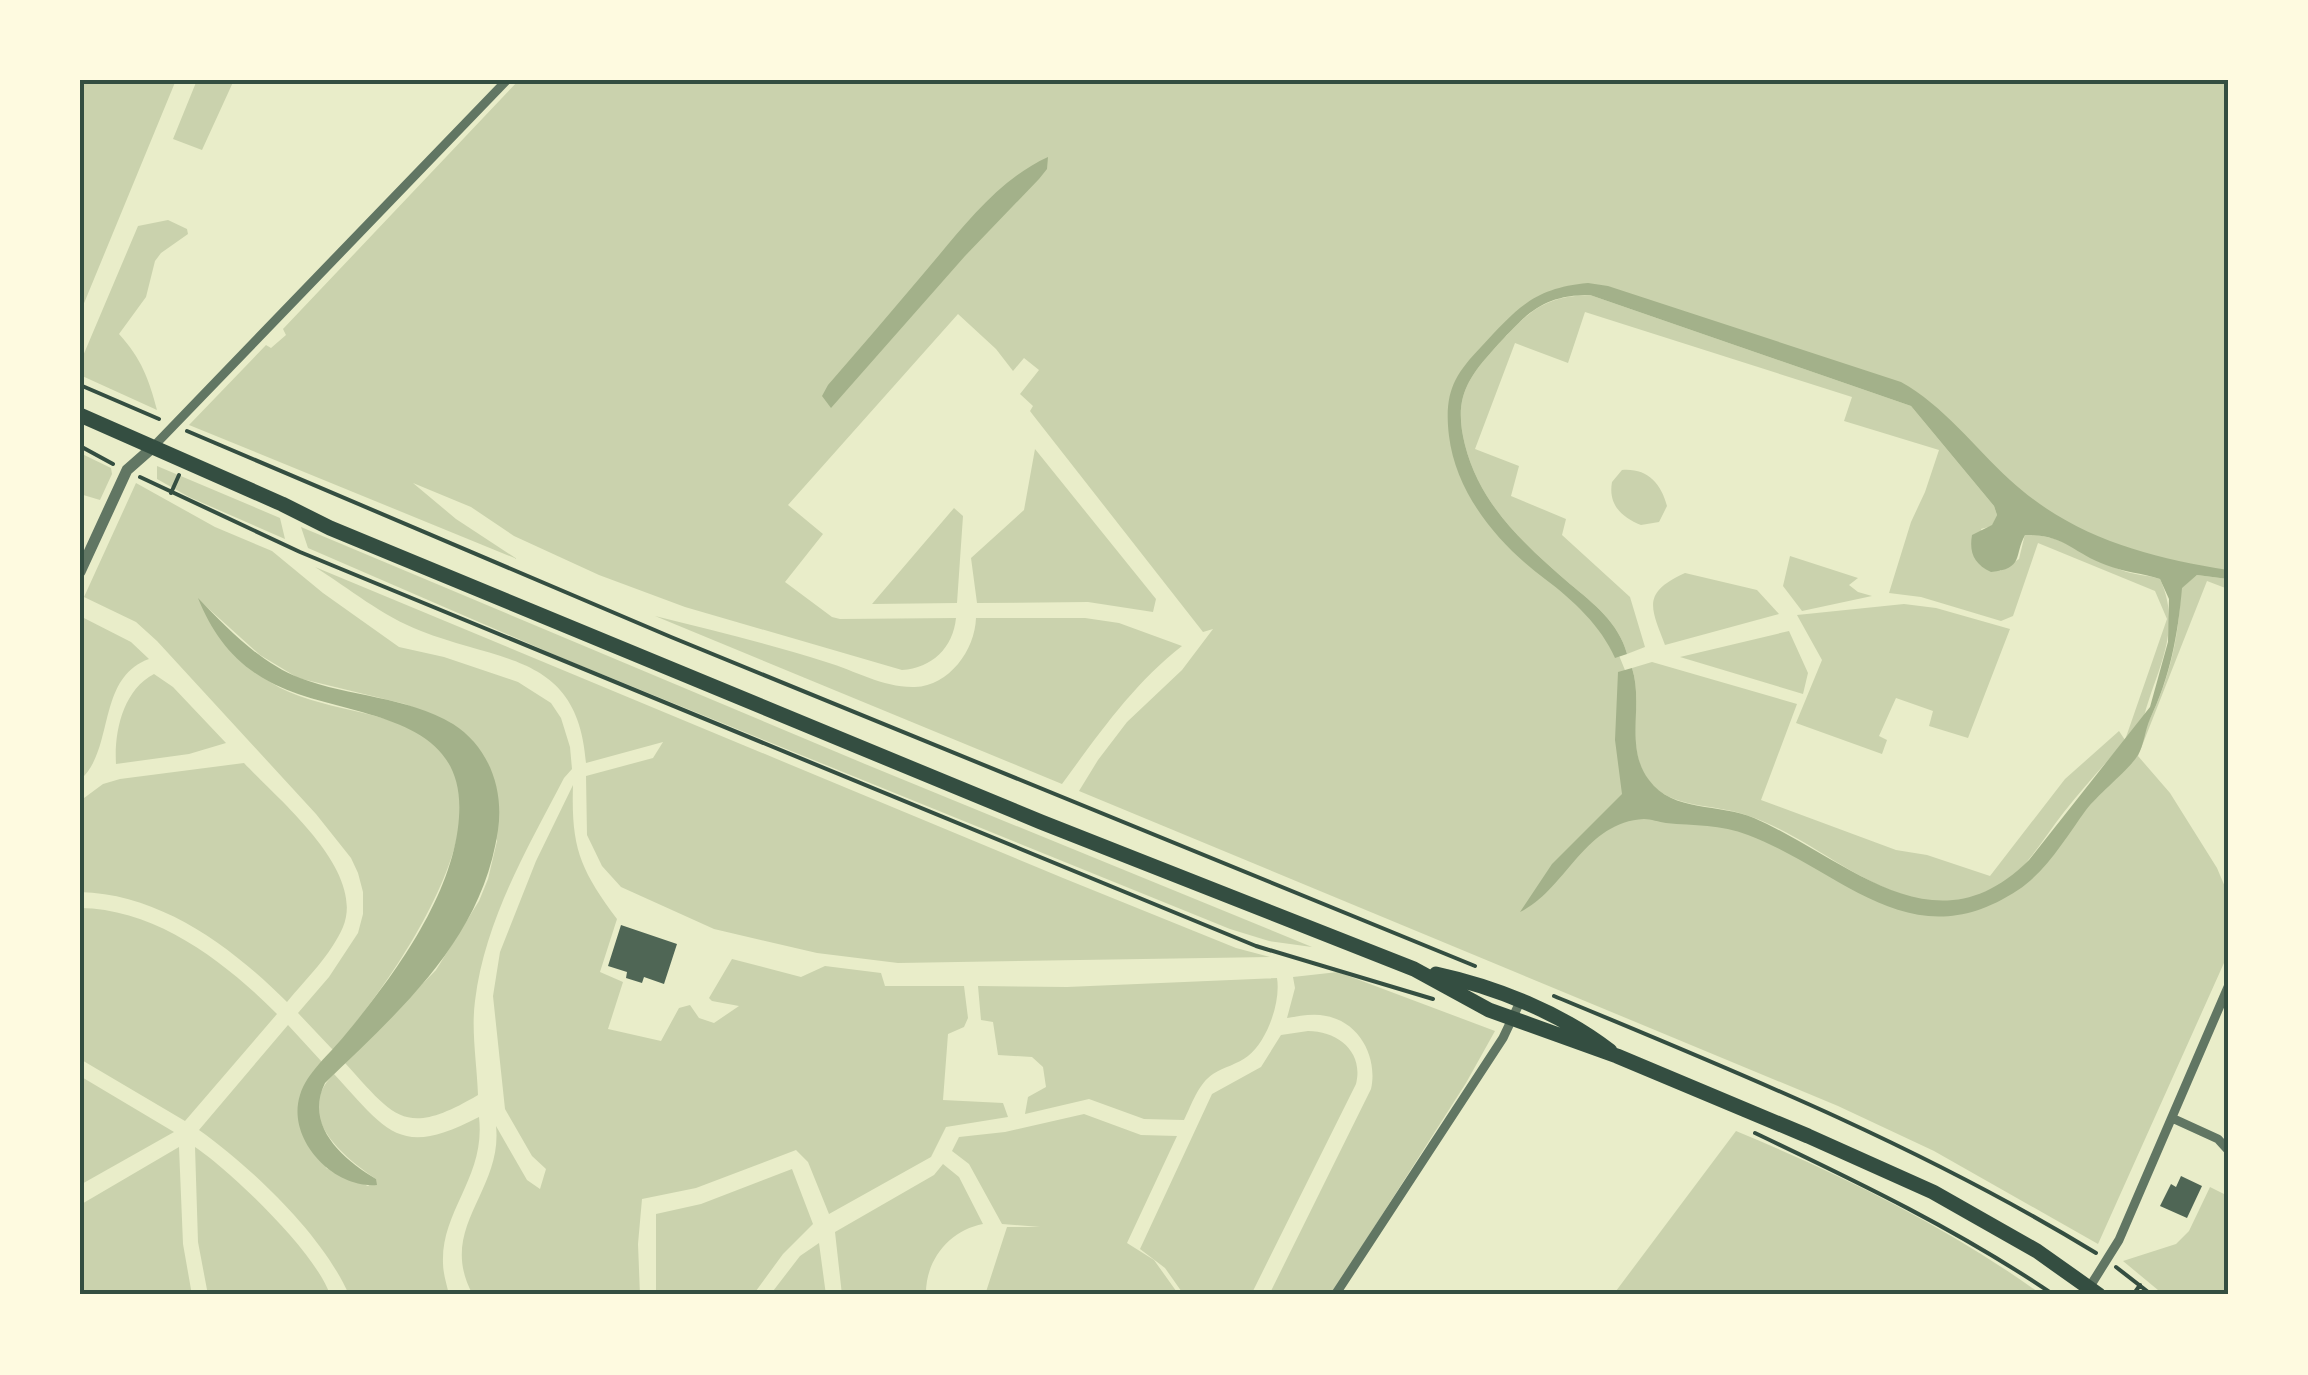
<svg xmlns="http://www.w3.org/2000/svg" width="2308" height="1375" viewBox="0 0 2308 1375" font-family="'Roboto Condensed',sans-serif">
  <rect width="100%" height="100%" fill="#e9edc9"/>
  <path fill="#cad2ad" d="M 80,80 L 176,80 L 80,313 Z
    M 197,80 L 234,80 L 202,150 L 173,139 Z
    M 519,80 L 2228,80 L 2228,574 L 2176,571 L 2049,527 L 1921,404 L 1600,292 L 1560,290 L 1537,301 L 1462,375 L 1453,412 L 1463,463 L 1485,505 L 1607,626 L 1629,680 L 1632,772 L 1652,811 L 1745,826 L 1899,903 L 1965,907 L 2024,876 L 2127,751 L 2134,759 L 2137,756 L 2124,742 C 2104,765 2083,788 2064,812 C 2041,841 2022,879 1985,894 C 1962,903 1934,904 1910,897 C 1851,880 1804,834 1746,815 C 1713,803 1671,810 1648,780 C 1624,746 1644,704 1632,668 L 1652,662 L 1797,704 L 1761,800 L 1896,850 L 1927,855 L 1990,876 L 2065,779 L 2119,731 L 2125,740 L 2167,619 L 2155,591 L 2038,543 L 2013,616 L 2001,621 L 1921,597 L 1889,593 L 1911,522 L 1925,492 L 1939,450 L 1844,421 L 1852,397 L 1585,312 L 1568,363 L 1515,343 L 1475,449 L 1519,466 L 1511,496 L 1566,519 L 1562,535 L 1630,597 L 1645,647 L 1627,654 C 1619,623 1593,603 1570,584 C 1525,545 1480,505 1465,445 C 1454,401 1465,381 1494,349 C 1526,315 1540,296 1590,295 L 1911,406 L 1994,506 L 1997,515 L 1992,526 L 1981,529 L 2000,571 L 2019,559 L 2025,534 C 2065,535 2086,556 2121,570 C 2134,575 2148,575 2160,579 C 2187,638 2146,683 2140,738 C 2167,690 2179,642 2181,588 L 2197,575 L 2228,579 L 2228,589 L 2207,581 L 2138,756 L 2170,793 L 2217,868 L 2228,894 L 2228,954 L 2098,1244 L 1934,1151 L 1838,1106 L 1079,791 L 1098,760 L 1127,722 L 1182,670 L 1213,629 L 1203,632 L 1033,415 L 1030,411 L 1033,406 L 1020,394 L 1039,370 L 1024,358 L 1013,371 L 996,349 L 958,314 L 788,505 L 823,534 L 785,582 L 832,617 L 840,619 L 956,618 C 953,648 932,668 902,670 L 685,607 L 599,575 L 514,536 L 471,507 L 413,483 L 456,519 L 517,559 L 189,425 L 266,345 L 271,348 L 286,335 L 283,329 Z
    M 168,220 L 187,229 L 188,234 L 161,253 L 155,261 L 146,297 L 119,334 C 141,358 149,379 157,410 L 80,375 L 80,363 L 138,226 Z
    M 1035,449 L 1156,599 L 1153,612 L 1088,602 L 977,603 L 971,558 L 1024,510 Z
    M 80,453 L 111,468 L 112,474 L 100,500 L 80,494 Z
    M 157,466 L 280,518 L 285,539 L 189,497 L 157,479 Z
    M 1622,470 C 1647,468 1661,483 1667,506 L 1659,522 L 1641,525 C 1621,517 1608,504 1612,482 Z
    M 136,483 L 215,527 L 272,551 L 323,593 L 399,647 L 444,657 L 518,682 L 551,703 L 561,718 L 570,747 L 572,769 L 564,778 C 527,849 485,920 475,1001 C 471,1031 477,1064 478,1095 C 405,1138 395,1118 345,1063 L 436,970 L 479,901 L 488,879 L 497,841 L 451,723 L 405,704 L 298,678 L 260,655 L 200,601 C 217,621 250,669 270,682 C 319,713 387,707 434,742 C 520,808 381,996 333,1050 L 298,1013 L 329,977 L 358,933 L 363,914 L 363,892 L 358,873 L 351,858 L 316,814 L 157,641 L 136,622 L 84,597 Z
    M 954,508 L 963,516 L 957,603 L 872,604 Z
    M 301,527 L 865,764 L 1312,947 L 1269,941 L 1230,929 L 562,658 L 308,548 Z
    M 1790,556 L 1858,578 L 1849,585 L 1858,592 L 1872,596 L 1802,611 L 1783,586 Z
    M 315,567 L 1063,878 L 1236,948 L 1270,957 L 898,963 L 817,953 L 714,929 L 621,887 L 602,866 L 587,835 L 586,776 L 653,758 L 663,742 L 586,763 C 578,654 502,663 421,631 C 382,616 350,589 315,567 Z
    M 1685,573 L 1757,590 L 1779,614 L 1665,645 C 1651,608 1641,593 1685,573 Z
    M 1904,604 L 1936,608 L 2010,629 L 1968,738 L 1929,726 L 1933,711 L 1896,698 L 1879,736 L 1887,740 L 1882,754 L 1796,723 L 1822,660 L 1797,615 Z
    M 80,616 L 131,642 L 149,659 C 96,678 115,750 80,780 Z
    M 655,616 C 712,630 770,644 826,662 C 856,671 884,688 915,687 C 949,686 975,650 976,618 L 1085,618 L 1119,623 L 1182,646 C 1133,684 1098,735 1062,784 Z
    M 1789,631 L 1808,673 L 1803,694 L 1680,657 Z
    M 154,674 L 173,687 L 226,743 L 189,754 L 116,764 C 114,732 123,690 154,674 Z
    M 244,763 C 280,801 366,871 343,927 C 331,955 306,979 287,1002 C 232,947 161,894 80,892 L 80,801 L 103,784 L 120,779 Z
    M 573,785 C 571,848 580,869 617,919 L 600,972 L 623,982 L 608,1029 L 661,1041 L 679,1008 L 690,1005 L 699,1018 L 714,1023 L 739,1006 L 712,1001 L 709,998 L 732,959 L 801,977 L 825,966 L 881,973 L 885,986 L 964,986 L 968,1018 L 964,1027 L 948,1034 L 943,1100 L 1003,1103 L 1008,1117 L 946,1127 L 931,1157 L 829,1214 L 808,1162 L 796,1150 L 696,1188 L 642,1199 L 638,1244 L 640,1295 L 473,1295 C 436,1228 503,1192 496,1126 L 527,1180 L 540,1189 L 546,1169 L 532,1156 L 505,1109 L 493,996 L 500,952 L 536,861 Z
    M 80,908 C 157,909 225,962 277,1014 L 185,1121 L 80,1059 Z
    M 1338,972 L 1495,1031 L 1466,1083 L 1331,1295 L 1269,1295 L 1371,1089 C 1378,1058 1360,1022 1326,1016 C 1313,1013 1300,1016 1287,1018 L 1295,988 L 1293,977 Z
    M 1277,978 C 1281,1002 1267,1041 1248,1056 C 1238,1064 1224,1067 1213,1074 C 1198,1084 1192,1104 1184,1120 L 1144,1119 L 1089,1099 L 1025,1114 L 1028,1097 L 1046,1087 L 1043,1067 L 1032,1057 L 998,1055 L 993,1022 L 981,1020 L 978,986 L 1067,987 Z
    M 288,1025 L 322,1062 L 313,1072 L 326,1168 L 368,1186 L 376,1179 C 342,1156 292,1115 334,1074 C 387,1131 399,1159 479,1117 C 486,1177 441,1210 443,1263 C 443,1274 447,1285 449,1295 L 349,1295 C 323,1235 251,1167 199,1130 Z
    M 1308,1031 C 1338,1031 1364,1052 1356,1084 L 1251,1295 L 1184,1295 L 1165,1268 L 1140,1249 L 1212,1094 L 1261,1067 L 1281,1035 Z
    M 80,1076 L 174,1132 L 80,1185 Z
    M 1084,1114 L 1141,1135 L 1177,1136 L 1127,1243 L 1154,1260 L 1179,1295 L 985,1295 L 1007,1227 L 1040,1227 L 1002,1224 L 969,1164 L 952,1151 L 959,1137 L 1005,1132 Z
    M 1736,1131 C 1844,1176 1947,1226 2042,1295 L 1613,1295 Z
    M 179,1147 L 183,1244 L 192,1295 L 80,1295 L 80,1205 Z
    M 195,1147 C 232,1172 317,1254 330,1295 L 208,1295 L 198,1242 Z
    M 943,1164 L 959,1177 L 983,1224 C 950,1230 925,1260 926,1295 L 842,1295 L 835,1232 L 934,1175 Z
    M 792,1169 L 813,1224 L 783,1254 L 753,1295 L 656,1295 L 656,1214 L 701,1204 Z
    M 2210,1187 L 2228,1196 L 2228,1295 L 2164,1295 L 2123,1261 L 2176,1244 L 2189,1231 Z
    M 819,1243 L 826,1295 L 770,1295 L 800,1256 Z"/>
  <path fill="#a3b18a" d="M 1048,157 L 1047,169 L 1039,179 L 965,256 L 831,408 L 822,396 L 828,385 C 860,348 892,311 924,273 C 960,231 997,180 1048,157 Z
    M 1588,283 L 1608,286 L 1901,382 C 1943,405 1974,447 2010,480 C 2072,537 2146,557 2228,570 L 2228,579 L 2197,575 L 2182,588 C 2178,635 2170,677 2150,719 C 2145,730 2144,745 2138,755 C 2130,769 2099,793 2086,810 C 2067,836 2046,872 2018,890 C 1911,961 1843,871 1748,835 C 1721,824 1694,826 1666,823 C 1659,822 1651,819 1644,819 C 1584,822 1566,890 1520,912 L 1552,864 L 1622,794 L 1615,740 L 1618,672 L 1632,668 C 1644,705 1624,747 1649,780 C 1673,813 1720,803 1754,818 C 1848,859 1934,955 2029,860 L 2150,707 L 2168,642 L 2169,599 L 2160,579 C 2142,573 2123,572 2106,565 C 2073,553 2064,534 2025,535 C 2014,555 2024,569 1991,572 C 1974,564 1969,553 1972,535 L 1992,525 L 1997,515 L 1994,506 L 1911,406 L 1590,295 C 1540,295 1526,315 1494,349 C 1465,381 1454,401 1465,445 C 1480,505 1525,545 1570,584 C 1593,603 1619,623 1627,654 L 1615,658 C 1601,626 1573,600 1545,579 C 1499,545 1456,494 1449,436 C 1444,394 1453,376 1481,347 C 1517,308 1534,288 1588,283 Z
    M 198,598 C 227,628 260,663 300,678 C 350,697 406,696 453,724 C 489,747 504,789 498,830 C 482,940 401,1009 325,1083 C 304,1125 342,1159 376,1179 L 377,1185 C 333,1189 286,1139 300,1095 C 307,1072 330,1054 345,1035 C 393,977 454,895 459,817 C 467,707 341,720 270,682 C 234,663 213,635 198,598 Z"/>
  <path fill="#4f6655" d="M 621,925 L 677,944 L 664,984 L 644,977 L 642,983 L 626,978 L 627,972 L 608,966 Z
    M 2181,1176 L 2202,1186 L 2187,1218 L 2160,1206 L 2171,1184 L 2176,1187 Z"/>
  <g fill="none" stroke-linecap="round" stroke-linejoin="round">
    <path stroke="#344e41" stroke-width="4" d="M 80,385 L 159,419
      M 187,431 L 671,637 L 1475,966
      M 80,446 L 113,464
      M 140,477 L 300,552 L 1256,946 L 1433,999
      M 171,493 L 179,475
      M 1554,996 C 1740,1073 1924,1148 2096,1253
      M 1755,1133 C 1858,1182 1960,1231 2054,1295
      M 2116,1267 L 2152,1295
      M 2133,1295 L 2140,1285"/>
    <path stroke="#617663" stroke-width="9" d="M 152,448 L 507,80
      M 2172,1118 L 2218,1139 L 2228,1150
      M 2089,1288 L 2119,1240 L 2228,987
      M 1335,1295 L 1503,1038 L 1520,1002"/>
    <path stroke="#617663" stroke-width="11" d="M 80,572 L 127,470 L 152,448"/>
    <path stroke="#344e41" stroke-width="15" d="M 80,415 L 282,504 L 330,528 L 1041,822 L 1414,969 L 1489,1010 L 1617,1056 L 1808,1136 L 1933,1192 L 2037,1251 L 2099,1295
      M 1436,974 C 1496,987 1561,1013 1610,1051"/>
  </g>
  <rect width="2308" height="1375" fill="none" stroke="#fefae0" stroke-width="165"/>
  <rect x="82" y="82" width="2144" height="1210" fill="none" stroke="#344e41" stroke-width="4"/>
</svg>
